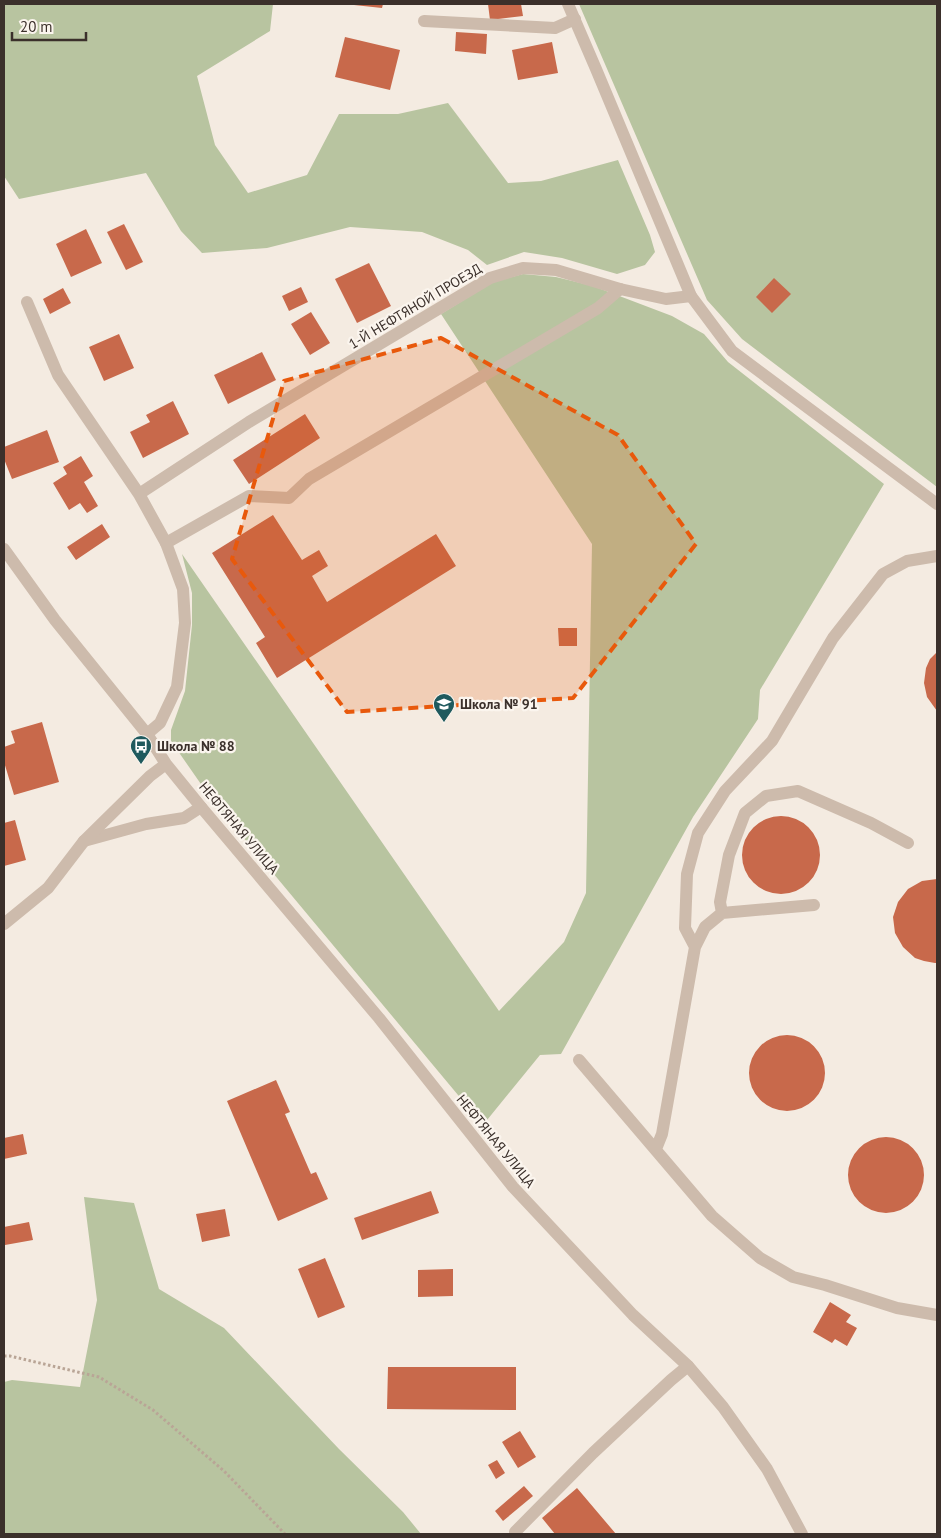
<svg xmlns="http://www.w3.org/2000/svg" width="941" height="1538" viewBox="0 0 941 1538" font-family="'PT Sans',sans-serif">
  <rect width="100%" height="100%" fill="#f4ebe1"/>
  <path fill="#b8c4a0" d="M 4,4 L 273,4 L 270,31 L 197,76 L 215,145 L 248,193 L 307,175 L 339,114 L 398,114 L 448,103 L 508,183 L 541,181 L 618,160 L 650,235 L 655,252 L 645,265 L 617,274 L 562,258 L 524,252 L 487,265 L 468,250 L 422,232 L 350,227 L 267,248 L 202,253 L 181,231 L 146,173 L 19,199 L 4,176 Z
    M 579,4 L 937,4 L 937,487 L 742,339 L 707,300 Z
    M 523,274 L 556,277 L 593,286 L 672,316 L 704,334 L 728,362 L 884,484 L 760,690 L 758,719 L 693,817 L 561,1054 L 540,1055 L 483,1125 L 212,800 L 171,741 L 171,730 L 185,691 L 192,625 L 192,593 L 182,554 L 499,1011 L 564,942 L 586,893 L 592,544 L 441,314 L 493,282 Z
    M 84,1197 L 134,1203 L 159,1289 L 224,1328 L 339,1449 L 403,1512 L 421,1534 L 4,1534 L 4,1382 L 12,1380 L 80,1387 L 97,1300 Z"/>
  <path fill="#c8694b" d="M 354,4 L 383,4 L 382,8 L 354,5 Z
    M 488,4 L 521,4 L 523,16 L 490,20 Z
    M 456,32 L 487,34 L 486,54 L 455,51 Z
    M 345,37 L 400,50 L 390,90 L 335,77 Z
    M 552,42 L 558,73 L 518,80 L 512,50 Z
    M 124,224 L 143,262 L 126,270 L 107,232 Z
    M 86,229 L 102,263 L 71,277 L 56,244 Z
    M 369,263 L 391,306 L 357,323 L 335,279 Z
    M 774,278 L 791,294 L 772,313 L 756,297 Z
    M 301,287 L 308,302 L 289,311 L 282,296 Z
    M 63,288 L 71,303 L 50,314 L 43,299 Z
    M 311,312 L 330,343 L 310,355 L 291,324 Z
    M 119,334 L 134,368 L 104,381 L 89,347 Z
    M 262,352 L 276,380 L 228,404 L 214,375 Z
    M 173,401 L 189,434 L 143,458 L 130,432 L 150,422 L 146,415 Z
    M 305,414 L 320,438 L 249,484 L 233,460 Z
    M 47,430 L 59,462 L 12,479 L 4,459 L 4,447 Z
    M 81,456 L 93,476 L 84,482 L 98,506 L 87,513 L 80,503 L 69,510 L 53,483 L 67,474 L 63,467 Z
    M 273,515 L 302,560 L 319,550 L 328,566 L 312,576 L 327,602 L 436,534 L 456,566 L 277,678 L 256,643 L 265,637 L 212,553 Z
    M 102,524 L 110,537 L 76,560 L 67,547 Z
    M 558,628 L 577,628 L 577,646 L 559,646 Z
    M 937,652 L 937,711 L 927,697 L 924,683 L 926,668 L 930,659 Z
    M 42,722 L 59,782 L 14,795 L 4,762 L 4,747 L 15,743 L 11,731 Z
    M742 855a39 39 0 1 1 78 0a39 39 0 1 1-78 0Z
    M 15,820 L 26,860 L 4,866 L 4,823 Z
    M 937,879 L 937,963 L 935,963 L 924,961 L 915,958 L 903,947 L 895,933 L 893,917 L 898,902 L 908,889 L 922,881 Z
    M749 1073a38 38 0 1 1 76 0a38 38 0 1 1-76 0Z
    M 276,1080 L 290,1112 L 285,1114 L 311,1174 L 316,1172 L 328,1199 L 278,1221 L 227,1101 Z
    M 23,1134 L 27,1154 L 4,1159 L 4,1138 Z
    M848 1175a38 38 0 1 1 76 0a38 38 0 1 1-76 0Z
    M 431,1191 L 439,1213 L 362,1240 L 354,1218 Z
    M 225,1209 L 230,1236 L 202,1242 L 196,1214 Z
    M 29,1222 L 33,1240 L 5,1245 L 4,1227 Z
    M 325,1258 L 345,1307 L 318,1318 L 298,1269 Z
    M 453,1269 L 453,1296 L 418,1297 L 418,1270 Z
    M 830,1302 L 851,1315 L 846,1322 L 857,1328 L 847,1346 L 835,1339 L 832,1343 L 813,1332 Z
    M 388,1367 L 516,1367 L 516,1410 L 387,1409 Z
    M 520,1431 L 536,1457 L 518,1468 L 502,1442 Z
    M 497,1460 L 505,1473 L 496,1479 L 488,1465 Z
    M 524,1486 L 533,1496 L 503,1521 L 495,1511 Z
    M 577,1488 L 616,1534 L 555,1534 L 542,1518 Z"/>
  <g fill="none" stroke-linecap="round" stroke-linejoin="round">
    <path stroke="#b9a596" stroke-width="3" stroke-dasharray="2.5 2.5" stroke-linecap="butt" d="M 4,1356 L 10,1356 L 99,1377 L 153,1410 L 224,1471 L 285,1534"/>
    <path stroke="#cdbbac" stroke-width="12" d="M 424,21 L 555,28 L 575,19
      M 166,543 L 249,496 L 289,498 L 309,479 L 598,308 L 620,289
      M 84,841 L 146,824 L 184,818 L 201,807
      M 722,913 L 720,902 L 729,855 L 745,813 L 766,796 L 798,791 L 871,823 L 908,843
      M 695,947 L 685,928 L 687,874 L 698,833 L 725,791 L 772,741 L 833,638 L 883,574 L 907,561 L 937,556
      M 579,1060 L 712,1216 L 760,1258 L 793,1277 L 825,1285 L 897,1308 L 937,1315
      M 656,1149 L 662,1134 L 695,947 L 705,927 L 722,913 L 814,905
      M 515,1532 L 593,1453 L 671,1380 L 688,1366"/>
    <path stroke="#cdbbac" stroke-width="12" d="M 27,302 L 58,375 L 139,494 L 249,422 L 490,278 L 523,268 L 556,270 L 620,289 L 666,299 L 691,296
      M 139,494 L 166,543 L 183,589 L 185,623 L 177,687 L 160,723 L 147,734
      M 4,549 L 55,620 L 147,734 L 166,764 L 201,807 L 379,1018 L 513,1187 L 633,1315 L 688,1366 L 723,1407 L 767,1469 L 802,1534
      M 4,924 L 48,888 L 84,841 L 150,776 L 166,764"/>
    <path stroke="#cdbbac" stroke-width="12" d="M 568,4 L 596,69 L 691,296 L 732,351 L 937,504"/>
  </g>
  <path fill="#e8590c" fill-opacity="0.2" stroke="#e8590c" stroke-width="4" stroke-dasharray="10 6" stroke-linejoin="round" d="M 441,338 L 618,435 L 696,544 L 573,698 L 347,712 L 232,559 L 284,381 Z"/>
  <defs>
    <g id="school-pin" transform="scale(1.125)"><path d="M0 17L-7.5 6A9.5 9.5 0 1 1 7.5 6Z" fill="#1f5a5e" stroke="#fbf5ee"/><path d="M0-5L7-2L0 1L-7-2ZM-4 1L0 2.5L4 1V4Q0 6-4 4Z" fill="#fff"/></g>
    <g id="bus-pin" transform="scale(1.125)"><path d="M0 17L-7.5 6A9.5 9.5 0 1 1 7.5 6Z" fill="#1f5a5e" stroke="#fbf5ee"/><path d="M-5-6H5V4H4V6H2V4H-2V6H-4V4H-5ZM-3.5-4V0h7V-4ZM-3.5 1.2v1.5H-2V1.2ZM2 1.2v1.5H3.5V1.2Z" fill="#fff"/></g>
  </defs>
  <g fill-rule="evenodd">
    <use href="#school-pin" x="444" y="704"/>
    <use href="#bus-pin" x="141" y="746"/>
  </g>
  <g text-anchor="middle" stroke-width="4.5" stroke-linejoin="round" paint-order="stroke">
    <g font-size="14" fill="#3b302b" stroke="#fbf5ee">
      <text transform="translate(415 306) rotate(-31)" y="5">1-Й НЕФТЯНОЙ ПРОЕЗД</text>
      <text transform="translate(239 828) rotate(50)" y="5">НЕФТЯНАЯ УЛИЦА</text>
      <text transform="translate(496 1141) rotate(51)" y="5">НЕФТЯНАЯ УЛИЦА</text>
    </g>
    <g font-size="14" font-weight="bold" fill="#3b302b" stroke="#fbf5ee" text-anchor="start">
      <text x="460" y="709">Школа № 91</text>
      <text x="157" y="751">Школа № 88</text>
    </g>
  </g>
  <rect width="941" height="1538" fill="none" stroke="#3b302b" stroke-width="10"/>
  <path d="M12 32v8h74v-8" fill="none" stroke="#3b302b" stroke-width="2.5"/>
  <text x="20" y="32" font-size="15" fill="#3b302b" stroke="#fbf5ee" stroke-width="4" paint-order="stroke">20 m</text>
</svg>
